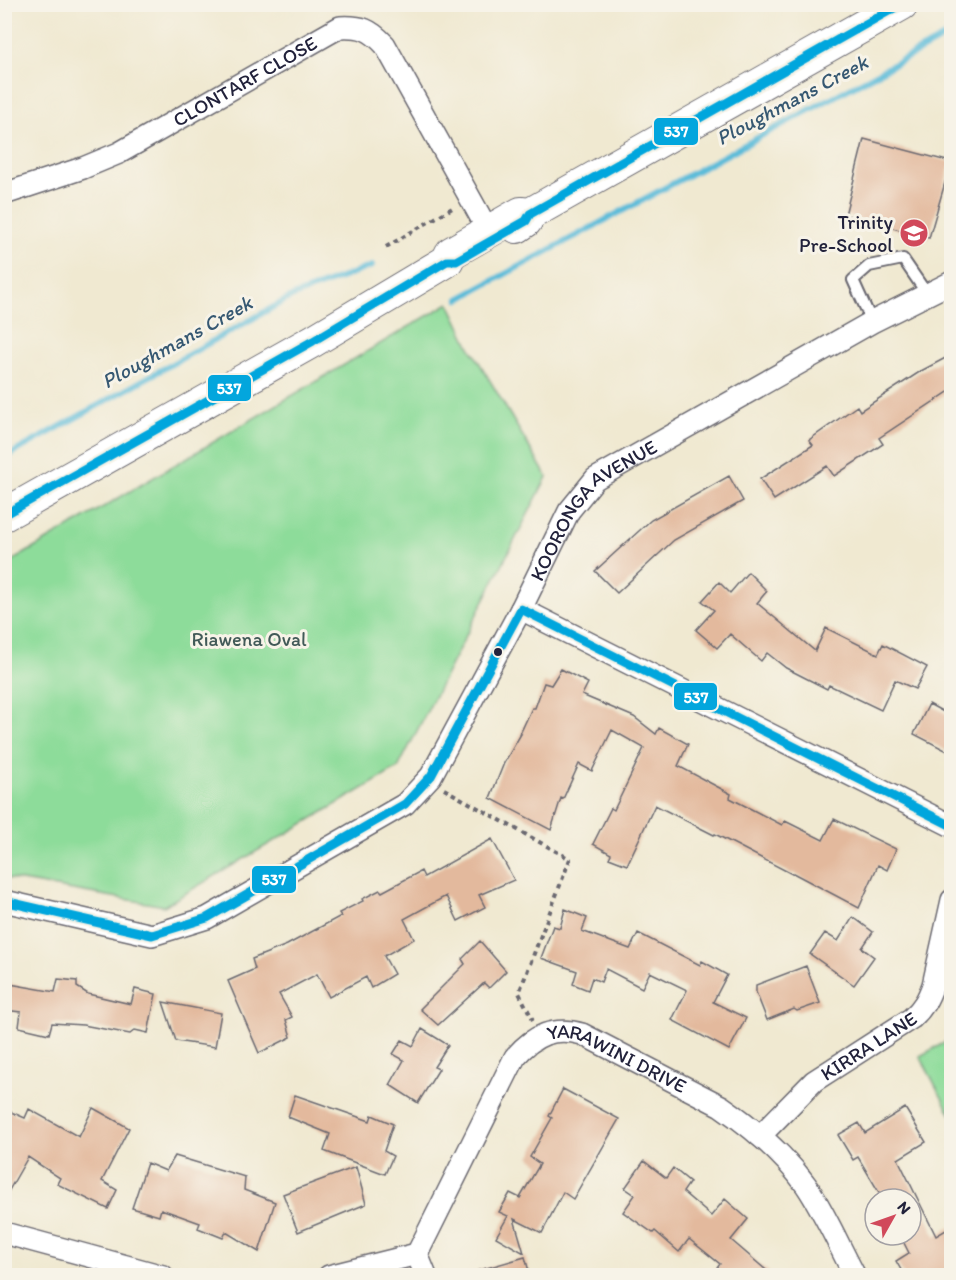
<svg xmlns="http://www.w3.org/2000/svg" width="956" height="1280" viewBox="0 0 956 1280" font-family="Itim,sans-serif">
  <rect width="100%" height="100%" fill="#f7f3e8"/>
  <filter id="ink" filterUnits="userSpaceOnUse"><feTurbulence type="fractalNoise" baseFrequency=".0167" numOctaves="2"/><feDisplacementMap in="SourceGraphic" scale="12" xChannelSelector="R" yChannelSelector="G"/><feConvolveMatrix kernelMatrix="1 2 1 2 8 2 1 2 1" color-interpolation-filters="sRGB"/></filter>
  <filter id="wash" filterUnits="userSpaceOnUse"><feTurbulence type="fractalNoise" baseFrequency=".008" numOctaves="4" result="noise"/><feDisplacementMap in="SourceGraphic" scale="24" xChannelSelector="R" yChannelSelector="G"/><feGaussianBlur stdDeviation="1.35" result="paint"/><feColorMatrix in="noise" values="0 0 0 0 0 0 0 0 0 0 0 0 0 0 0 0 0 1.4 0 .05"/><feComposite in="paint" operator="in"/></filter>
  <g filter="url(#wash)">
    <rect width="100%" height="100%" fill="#f0e9d1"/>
    <path fill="#8ddc9a" stroke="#587f6a" stroke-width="1.5" d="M 449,303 L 470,347 L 547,477 L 398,768 L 164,906 L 5,878 L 5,565 Z
      M 951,1039 L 951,1115 L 920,1056 Z"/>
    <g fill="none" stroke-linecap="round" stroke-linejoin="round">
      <path stroke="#5bbcd9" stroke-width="6" d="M 459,299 L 952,33
        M 4,458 L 293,296 L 372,266"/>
    </g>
    <g id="blocks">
      <path fill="#e3b99d" d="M 864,139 L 951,162 L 929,238 L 845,215 Z
        M 951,355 L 951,390 L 879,438 L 883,444 L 834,476 L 827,466 L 774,500 L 760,479 L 813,445 L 809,440 L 857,406 L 860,411 L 921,371 Z
        M 729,476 L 743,501 L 674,540 L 617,593 L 595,571 L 651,520 Z
        M 748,572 L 767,591 L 757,603 L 815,651 L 826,628 L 878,654 L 883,644 L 927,667 L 915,689 L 895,680 L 881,710 L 829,685 L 827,689 L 786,668 L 767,653 L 761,661 L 730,634 L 717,648 L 696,630 L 714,610 L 702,601 L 719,582 L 730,593 Z
        M 561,669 L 588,683 L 582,695 L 634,717 L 656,734 L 659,728 L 688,744 L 678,766 L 731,794 L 730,798 L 782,825 L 785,821 L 823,840 L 834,819 L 896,849 L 887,870 L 878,865 L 859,908 L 793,873 L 792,874 L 715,834 L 714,835 L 655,805 L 627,865 L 609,858 L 611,854 L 593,844 L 611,808 L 614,810 L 644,748 L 612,730 L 592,771 L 579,764 L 563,799 L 561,798 L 551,830 L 490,798 L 504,763 L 521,734 L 520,734 L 532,708 L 535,708 L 544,683 L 551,685 Z
        M 929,704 L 951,716 L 951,753 L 914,734 Z
        M 492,839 L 514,880 L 479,895 L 485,907 L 458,921 L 446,896 L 404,919 L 414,939 L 384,956 L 394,974 L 371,988 L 366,977 L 329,997 L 317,974 L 279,994 L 292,1017 L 286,1020 L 291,1037 L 259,1053 L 228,981 L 255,969 L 252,959 L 287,945 L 341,916 L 339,913 L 363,901 L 362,899 L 380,890 L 382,892 L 421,871 L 424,877 Z
        M 565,909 L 587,918 L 582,931 L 630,949 L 638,933 L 700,965 L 702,961 L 727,975 L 713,1002 L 746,1018 L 729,1050 L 672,1020 L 687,990 L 650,972 L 642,988 L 606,969 L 601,982 L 592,978 L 588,990 L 573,984 L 577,971 L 541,958 L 553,926 L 560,928 Z
        M 853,917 L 873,932 L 862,948 L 874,957 L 854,985 L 810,954 L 825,933 L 838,941 Z
        M 480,941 L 506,971 L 489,988 L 484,983 L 438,1025 L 420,1009 L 465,964 L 462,959 Z
        M 806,966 L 820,1003 L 797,1011 L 794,1009 L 767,1020 L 756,992 L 756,985 Z
        M 58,979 L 77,981 L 77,987 L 88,994 L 131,1004 L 135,989 L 156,994 L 148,1033 L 135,1030 L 130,1034 L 83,1025 L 52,1023 L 49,1034 L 19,1027 L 21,1012 L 4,1010 L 4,983 L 55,992 Z
        M 163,1002 L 221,1013 L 215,1047 L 176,1041 Z
        M 422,1029 L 448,1045 L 434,1067 L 439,1069 L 418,1103 L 390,1085 L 404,1060 L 393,1054 L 402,1040 L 413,1046 Z
        M 563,1089 L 619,1119 L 573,1199 L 563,1192 L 542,1233 L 514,1219 L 524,1253 L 496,1237 L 508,1216 L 499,1212 L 510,1193 L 520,1198 L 540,1164 L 530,1157 L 552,1118 L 549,1116 Z
        M 295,1095 L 370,1121 L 372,1115 L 393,1124 L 384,1151 L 393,1156 L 385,1174 L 324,1151 L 330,1134 L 288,1117 Z
        M 93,1108 L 129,1128 L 102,1181 L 117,1190 L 108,1209 L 57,1184 L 60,1178 L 28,1157 L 4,1199 L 4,1109 L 25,1118 L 29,1109 L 79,1137 Z
        M 905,1108 L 926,1142 L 898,1159 L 936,1236 L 951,1227 L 951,1275 L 904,1275 L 896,1261 L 909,1253 L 900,1235 L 911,1235 L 911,1199 L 883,1199 L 858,1157 L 853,1160 L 838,1135 L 859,1123 L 865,1133 Z
        M 175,1156 L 245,1177 L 244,1190 L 275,1202 L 259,1252 L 226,1232 L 223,1238 L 198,1228 L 200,1223 L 161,1209 L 159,1216 L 132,1208 L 147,1163 L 166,1171 Z
        M 644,1161 L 666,1178 L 673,1168 L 690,1182 L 683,1192 L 711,1216 L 725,1199 L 748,1219 L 731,1240 L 772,1275 L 726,1275 L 717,1268 L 720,1264 L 689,1239 L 679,1252 L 655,1231 L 653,1233 L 623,1212 L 635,1195 L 625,1188 Z
        M 356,1167 L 366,1204 L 298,1232 L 283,1194 Z
        M 525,1257 L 530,1275 L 476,1275 L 476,1271 Z"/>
    </g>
  </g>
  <g filter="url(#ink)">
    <use href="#blocks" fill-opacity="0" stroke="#6a6870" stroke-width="1.5"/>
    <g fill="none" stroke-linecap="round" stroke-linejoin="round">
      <g stroke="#6a6870" stroke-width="14">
        <path id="lane" d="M 872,322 L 853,280 L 869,266 L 903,259 L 927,294"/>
      </g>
      <g stroke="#6a6870" stroke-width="24">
        <g id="street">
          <path id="s1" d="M 4,194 L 83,168 L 119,153 L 340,27 C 362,26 370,29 385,45 L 489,232"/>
          <path d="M 521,609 L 952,826"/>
          <path id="s2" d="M 4,901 L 152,935 L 207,918 L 405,804 L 431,776 L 521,609 L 569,511 L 595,479 L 872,322 L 952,282"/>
          <path id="s3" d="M 760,1136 L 814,1081 L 912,1018 C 923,1008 928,999 933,985 L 952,900"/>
          <path d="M 4,1233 L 163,1276"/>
          <path id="s4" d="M 417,1254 L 515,1057 C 534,1035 554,1026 582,1034 L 721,1106 C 753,1128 783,1153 806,1185 C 825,1213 839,1246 855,1276"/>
          <path d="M 417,1254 L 426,1276"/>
          <path d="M 329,1276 L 417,1254"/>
        </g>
      </g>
      <g stroke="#6a6870" stroke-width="34">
        <path id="secondary" d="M 517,227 L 526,221 L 530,214 L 902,4
          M 4,515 L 313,341 L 447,261 L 451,253 L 521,213 L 530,214"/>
      </g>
      <path stroke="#6a6870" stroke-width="4" stroke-dasharray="4.5 4.5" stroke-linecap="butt" d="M 386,247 L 454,207
        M 444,789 L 570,859 L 519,993 L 533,1020"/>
      <use href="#lane" stroke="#fff" stroke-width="10"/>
      <use href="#street" stroke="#fff" stroke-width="21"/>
      <use href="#secondary" stroke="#fff" stroke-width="32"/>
      <g stroke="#f7f3e8" stroke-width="14">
        <path id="bus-1" d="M 4,515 L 313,341 L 447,261 L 456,261 L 526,221 L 530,214 L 901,4
          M 4,901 L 152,935 L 207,918 L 405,804 L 431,776 L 521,609 L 952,826"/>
      </g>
      <use href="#bus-1" stroke="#03a6dd" stroke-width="9"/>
    </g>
  </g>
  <defs>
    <g id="school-disc" transform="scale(1.5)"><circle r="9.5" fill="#d1495b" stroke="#f7f3e8"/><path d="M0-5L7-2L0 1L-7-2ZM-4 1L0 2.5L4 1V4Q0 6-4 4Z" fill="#fff"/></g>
  </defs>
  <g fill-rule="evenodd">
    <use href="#school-disc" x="914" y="233"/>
  </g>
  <circle fill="#22223b" stroke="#f7f3e8" stroke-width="2" cx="498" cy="652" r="5"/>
  <g text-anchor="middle" stroke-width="6" stroke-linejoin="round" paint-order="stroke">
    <g font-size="20" fill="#22223b" stroke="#f7f3e8">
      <text dy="7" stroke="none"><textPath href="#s1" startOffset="267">CLONTARF CLOSE</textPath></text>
      <text dy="7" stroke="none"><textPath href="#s2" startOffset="792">KOORONGA AVENUE</textPath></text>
      <text dy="7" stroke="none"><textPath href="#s3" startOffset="142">KIRRA LANE</textPath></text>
      <text dy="7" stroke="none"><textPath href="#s4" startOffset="336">YARAWINI DRIVE</textPath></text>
    </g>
    <g font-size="20" fill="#22223b" stroke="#f7f3e8" text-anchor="end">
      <text x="893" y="229">Trinity<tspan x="893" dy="23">Pre-School</tspan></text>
    </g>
    <g font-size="20" fill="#425a58" stroke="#f7f3e8">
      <text x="249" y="646">Riawena Oval</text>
    </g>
    <g font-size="21" font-style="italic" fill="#365872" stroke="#f7f3e8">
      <text transform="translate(792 100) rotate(-28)" y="7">Ploughmans Creek</text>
      <text transform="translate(177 342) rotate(-29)" y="7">Ploughmans Creek</text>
    </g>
  </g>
  <g stroke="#f7f3e8" stroke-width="2">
    <rect x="653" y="117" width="46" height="29" rx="6" fill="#03a6dd"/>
    <rect x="207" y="374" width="45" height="28" rx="6" fill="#03a6dd"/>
    <rect x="673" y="682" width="45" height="29" rx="6" fill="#03a6dd"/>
    <rect x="251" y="865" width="46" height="29" rx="6" fill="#03a6dd"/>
  </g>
  <g font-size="16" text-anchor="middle" font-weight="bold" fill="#fff">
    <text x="676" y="137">537</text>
    <text x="229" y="394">537</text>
    <text x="696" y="703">537</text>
    <text x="274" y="885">537</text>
  </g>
  <rect width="956" height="1280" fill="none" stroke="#f7f3e8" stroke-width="24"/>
  <g transform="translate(893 1217) rotate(50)"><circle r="28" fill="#f7f3e8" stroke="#a29fa3" stroke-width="1.5"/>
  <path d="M0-4.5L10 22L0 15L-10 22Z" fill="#d1495b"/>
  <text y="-9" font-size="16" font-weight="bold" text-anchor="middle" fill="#22223b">N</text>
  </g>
</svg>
